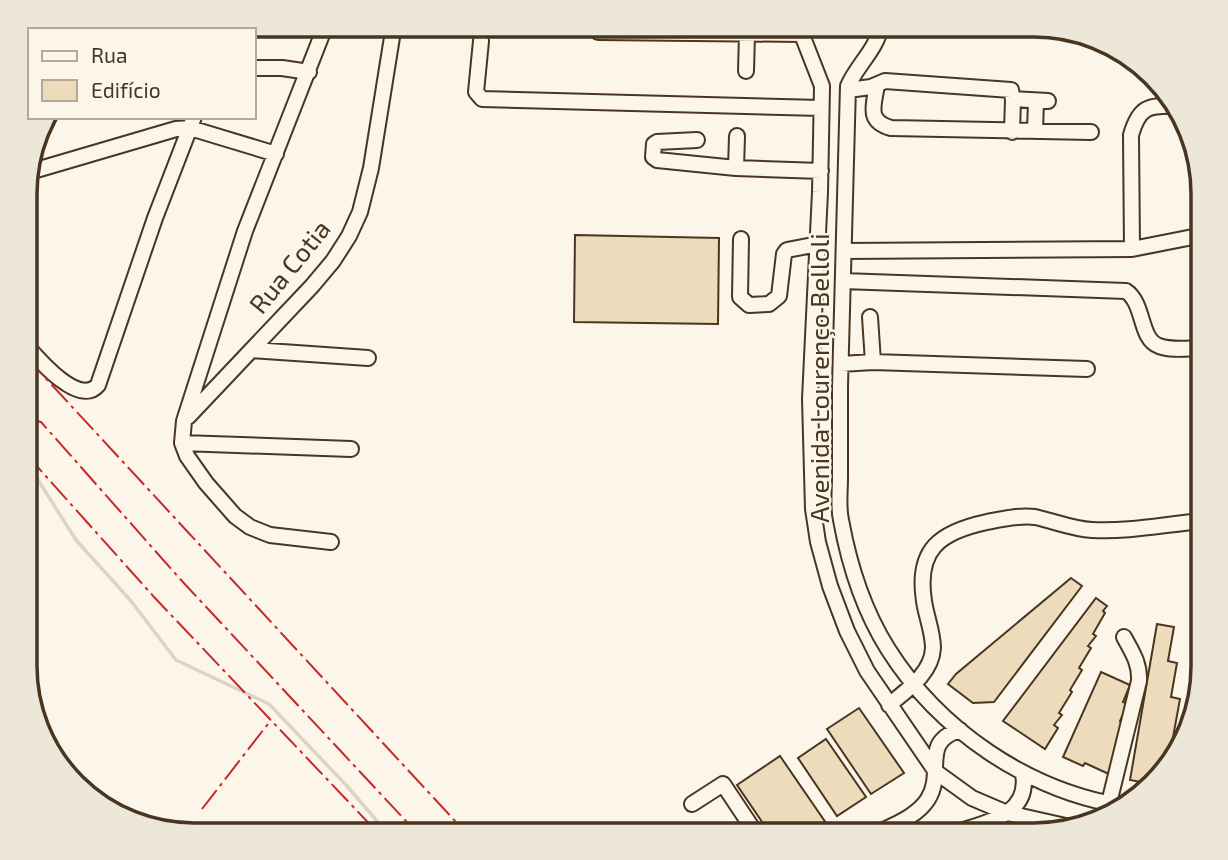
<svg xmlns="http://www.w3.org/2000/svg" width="1228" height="860" viewBox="0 0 1228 860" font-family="'Exo 2',sans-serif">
  <rect width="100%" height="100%" fill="#fbf6e9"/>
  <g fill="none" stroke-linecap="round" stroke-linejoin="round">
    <path stroke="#dcd4c6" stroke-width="3.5" d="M 26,461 L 76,540 L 131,601 L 176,660 L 269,704 L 347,786 L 389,835"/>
  </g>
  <path fill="#ecdcbc" stroke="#4a3520" stroke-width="2" d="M 575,235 L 719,238 L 718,324 L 574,322 Z
    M 1071,578 L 1082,586 L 994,702 L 973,703 L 948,684 L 956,674 Z
    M 1096,598 L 1107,606 L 1103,611 L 1105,613 L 1093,634 L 1096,636 L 1088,646 L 1091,648 L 1079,668 L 1082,670 L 1070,690 L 1072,692 L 1059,713 L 1062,715 L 1054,725 L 1058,728 L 1045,749 L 1003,721 Z
    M 1203,620 L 1203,677 L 1202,680 L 1199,670 L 1202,669 L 1198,658 L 1201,657 L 1197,635 L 1200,634 L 1196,623 Z
    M 1157,624 L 1174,627 L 1168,661 L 1177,663 L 1171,697 L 1180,699 L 1167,770 L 1151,784 L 1130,780 Z
    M 1101,672 L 1130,685 L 1123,702 L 1128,704 L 1120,721 L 1125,724 L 1117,742 L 1120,743 L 1111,775 L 1085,763 L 1083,766 L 1063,757 Z
    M 859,708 L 904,773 L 871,794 L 827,729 Z
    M 826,739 L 866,797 L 837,816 L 798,758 Z
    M 780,756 L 826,823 L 807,835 L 771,835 L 737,785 Z
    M 82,779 L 98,803 L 91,801 L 76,783 Z"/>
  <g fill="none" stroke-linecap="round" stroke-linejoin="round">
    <g stroke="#4a3520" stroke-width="18">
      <path id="minor" d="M 881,26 C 877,49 857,65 848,86 C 846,186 842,287 840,388 C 840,418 840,448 840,478 C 840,492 838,507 841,520 C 849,564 864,611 888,649 C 939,730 1028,791 1123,806
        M 799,27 L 822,86 L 820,192 L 810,399 L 813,509 L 818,542 L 830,586 L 847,631 L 867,671 L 936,772 L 972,798 L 1007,813 L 1070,827
        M 323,32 L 245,231 L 184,421 L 182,443 L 187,456 L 206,483 L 235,516 L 250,527 L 270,535 L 331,542
        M 598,32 L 802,34
        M 481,41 L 476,92 L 482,99 L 821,108
        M 254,68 L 282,68 L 309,72
        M 746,71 L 747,34
        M 877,85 C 874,105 866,121 891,128 L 1091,132
        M 848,90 L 871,87 L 885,81 L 1011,90 L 1013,99 L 1048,101
        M 1035,131 L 1036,101
        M 1012,132 L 1013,99
        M 697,140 L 657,142 L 654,144 L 653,157 L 657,160 L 736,168 L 821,171
        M 736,168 L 737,136
        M 26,173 L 176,129 L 190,128 L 276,154
        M 741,239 L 740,297 L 749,305 L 769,304 L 779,296 L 784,254 L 787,250 L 818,244
        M 1132,249 L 1131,135 C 1139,107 1148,105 1176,106
        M 844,251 L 1132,249 L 1203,235
        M 843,281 L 1126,291 C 1145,304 1139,339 1159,346 C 1172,351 1189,348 1203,348
        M 26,345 C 39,360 79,407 98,385 L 155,218 L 194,117
        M 252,350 L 368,358
        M 873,362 L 1087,369
        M 841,364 L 873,362 L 870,317
        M 188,417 L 312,286 L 333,261 L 349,236 L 360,212 L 371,168 L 393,31
        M 182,443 L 351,449
        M 889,705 C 907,690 932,673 933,648 C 933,632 926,616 924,601 C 916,549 940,532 987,522 C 1002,519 1019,515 1035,517 C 1054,521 1072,529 1092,530 C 1129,532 1166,524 1203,521
        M 1109,803 L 1139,681 C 1140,663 1132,652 1124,637
        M 692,804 L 723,784 L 757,835
        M 540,834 L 545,835
        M 873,835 C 891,826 917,817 928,799 C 945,772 920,742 960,730
        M 949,835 C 980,823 1031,818 1023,774"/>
    </g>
    <use href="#minor" stroke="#fbf6e9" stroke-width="14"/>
    <path stroke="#c62828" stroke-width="2" stroke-dasharray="24 5 3.5 5" stroke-linecap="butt" d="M 26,357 L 468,835
      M 26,418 L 41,422 L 181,580 L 419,835
      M 26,454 L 154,597 L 380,835
      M 202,809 L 271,720"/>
  </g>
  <g text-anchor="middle" stroke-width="5" stroke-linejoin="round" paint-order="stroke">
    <g font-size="26" fill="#4a3520" stroke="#fbf6e9">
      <text transform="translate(290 267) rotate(-51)" y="9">Rua Cotia</text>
      <text transform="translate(820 378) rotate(-90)" y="9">Avenida Lourenço Belloli</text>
    </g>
  </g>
  <path d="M0 0H1228V860H0ZM194 37H1034A157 157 0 0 1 1191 194V666A157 157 0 0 1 1034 823H194A157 157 0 0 1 37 666V194A157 157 0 0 1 194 37Z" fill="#ede7d9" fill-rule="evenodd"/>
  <path fill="none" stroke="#4a3520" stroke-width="3.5" d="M194 37H1034A157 157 0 0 1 1191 194V666A157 157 0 0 1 1034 823H194A157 157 0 0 1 37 666V194A157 157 0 0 1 194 37Z"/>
  <rect x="28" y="28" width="228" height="91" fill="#fbf6e9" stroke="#b4a999" stroke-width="2"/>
  <rect x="42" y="51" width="35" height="10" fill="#fbf6e9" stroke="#b4a999" stroke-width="2"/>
  <text x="91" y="63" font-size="21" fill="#4a3520">Rua</text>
  <rect x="42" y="80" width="35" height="21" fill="#ecdcbc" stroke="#b4a999" stroke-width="2"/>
  <text x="91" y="98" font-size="21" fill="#4a3520">Edifício</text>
</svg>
